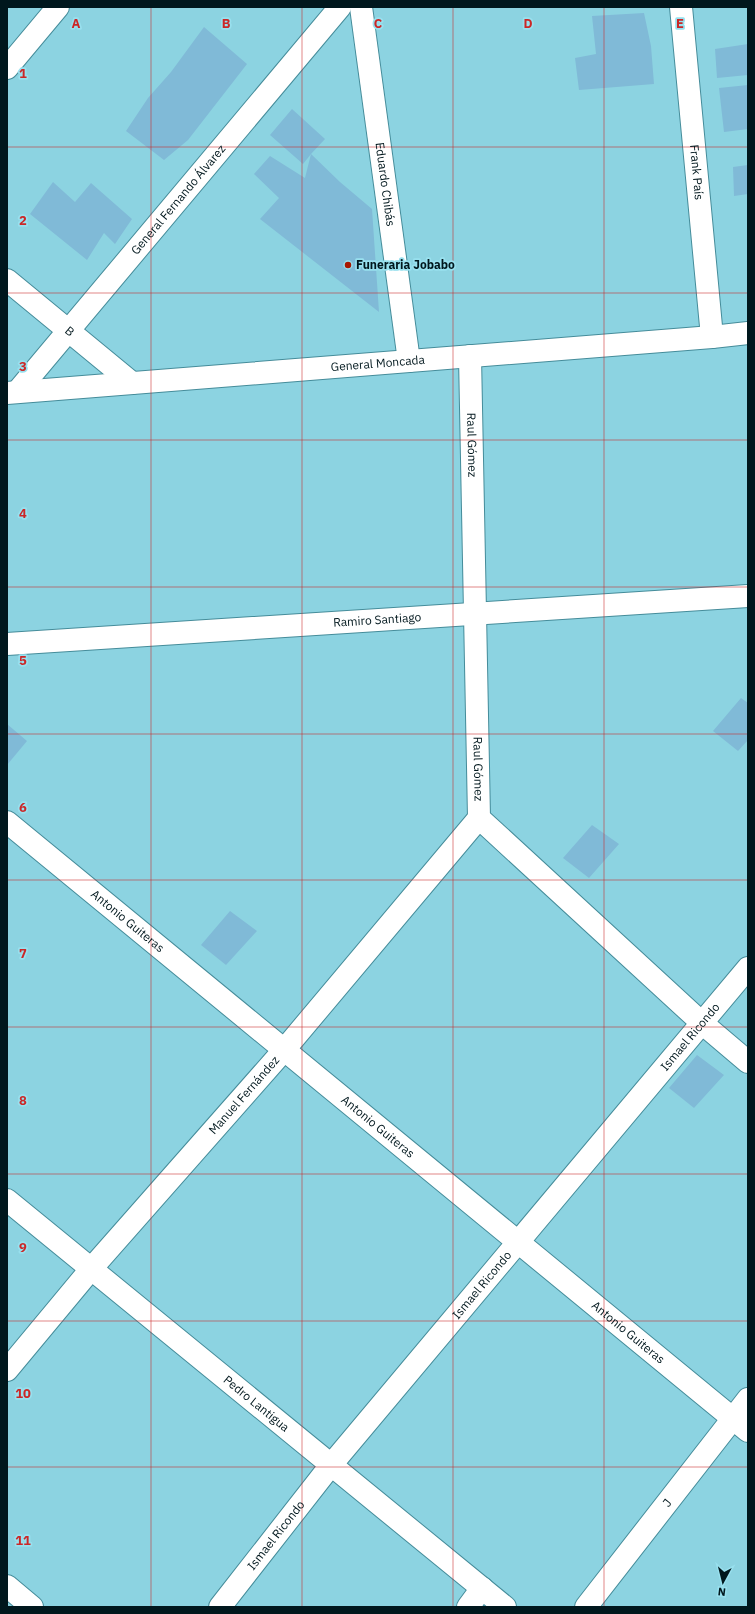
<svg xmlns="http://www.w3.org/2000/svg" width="755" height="1614" viewBox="0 0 755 1614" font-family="'IBM Plex Sans',sans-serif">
  <rect width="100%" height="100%" fill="#8cd3e1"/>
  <path fill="#80bad7" d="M 644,13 L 651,46 L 654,84 L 579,90 L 575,58 L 596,54 L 592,16 Z
    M 204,27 L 247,64 L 188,140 L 164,160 L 126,131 L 148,98 L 171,72 Z
    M 748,44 L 748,75 L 717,78 L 715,49 Z
    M 748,85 L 748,129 L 724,132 L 719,88 Z
    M 292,109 L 325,139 L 311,154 L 340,182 L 372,209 L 379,312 L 260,219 L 279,198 L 254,174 L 270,156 L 305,178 L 311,154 L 303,164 L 270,135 Z
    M 748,165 L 748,194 L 734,196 L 733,167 Z
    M 53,182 L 75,202 L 91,183 L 132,219 L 115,244 L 104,233 L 87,260 L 30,214 Z
    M 741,698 L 748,703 L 748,740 L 738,751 L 713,731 Z
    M 7,724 L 27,741 L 7,765 Z
    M 592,825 L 619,844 L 589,878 L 563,858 Z
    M 230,911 L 257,931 L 226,965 L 201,945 Z
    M 697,1055 L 724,1075 L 694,1108 L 669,1088 Z"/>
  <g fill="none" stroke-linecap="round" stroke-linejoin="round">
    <g stroke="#458c9a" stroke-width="24">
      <g id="minor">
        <path id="s1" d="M 361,7 L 409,361"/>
        <path id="s2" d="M 681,7 L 712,337"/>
        <path d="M 7,68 L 58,7"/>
        <path id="s3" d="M 7,280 L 132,383"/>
        <path id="s4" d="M 470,356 L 479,818 L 702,1023 L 748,1062"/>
        <path id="s5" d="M 17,392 L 340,7"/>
        <path id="s6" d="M 7,644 L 748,596"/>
        <path id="s7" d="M 7,822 L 748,1431"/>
        <path id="s8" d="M 7,1200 L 505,1607"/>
        <path id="s9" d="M 7,1370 L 91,1269 L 284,1050 L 479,818"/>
        <path d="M 7,1586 L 32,1607"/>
        <path id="s10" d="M 220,1607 L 331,1465 L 748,968"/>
        <path d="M 468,1607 L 482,1588"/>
        <path id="s11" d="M 586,1607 L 748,1399"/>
      </g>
    </g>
    <g stroke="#458c9a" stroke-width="24">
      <g id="tertiary">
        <path id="s12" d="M 7,393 L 712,337 L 748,333"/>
      </g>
    </g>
    <use href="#minor" stroke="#fff" stroke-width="22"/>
    <use href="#tertiary" stroke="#fff" stroke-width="22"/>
  </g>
  <path fill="none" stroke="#cb2727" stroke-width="1" stroke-opacity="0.55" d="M 151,7 L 151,1607M 302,7 L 302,1607M 453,7 L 453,1607M 604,7 L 604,1607M 7,147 L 748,147M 7,293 L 748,293M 7,440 L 748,440M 7,587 L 748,587M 7,734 L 748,734M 7,880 L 748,880M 7,1027 L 748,1027M 7,1174 L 748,1174M 7,1321 L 748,1321M 7,1467 L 748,1467"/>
  <circle fill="#a81700" stroke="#98e0ee" stroke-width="1.5" cx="348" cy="265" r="4"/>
  <g text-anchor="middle" stroke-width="3.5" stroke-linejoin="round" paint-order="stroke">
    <g font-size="12" fill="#00171d" stroke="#98e0ee">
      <text dy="4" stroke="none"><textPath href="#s2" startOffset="166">Frank País</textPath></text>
      <text dy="4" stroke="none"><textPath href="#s1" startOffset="179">Eduardo Chibás</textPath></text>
      <text dy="4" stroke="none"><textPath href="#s5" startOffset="251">General Fernando Álvarez</textPath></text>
      <text dy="4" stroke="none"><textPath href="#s3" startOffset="81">B</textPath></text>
      <text dy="4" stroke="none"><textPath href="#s12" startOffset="372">General Moncada</textPath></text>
      <text dy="4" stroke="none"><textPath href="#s4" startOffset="89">Raul Gómez</textPath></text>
      <text dy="4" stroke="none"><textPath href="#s6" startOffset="371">Ramiro Santiago</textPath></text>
      <text dy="4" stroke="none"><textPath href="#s4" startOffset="413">Raul Gómez</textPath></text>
      <text dy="4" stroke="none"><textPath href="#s7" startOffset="156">Antonio Guiteras</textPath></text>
      <text dy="4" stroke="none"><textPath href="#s10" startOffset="739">Ismael Ricondo</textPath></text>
      <text dy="4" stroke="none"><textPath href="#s9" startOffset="363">Manuel Fernández</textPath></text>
      <text dy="4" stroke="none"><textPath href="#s7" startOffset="480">Antonio Guiteras</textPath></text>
      <text dy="4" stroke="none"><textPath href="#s10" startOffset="415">Ismael Ricondo</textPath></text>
      <text dy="4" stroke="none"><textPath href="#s7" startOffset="804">Antonio Guiteras</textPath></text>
      <text dy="4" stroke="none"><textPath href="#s8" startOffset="322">Pedro Lantigua</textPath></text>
      <text dy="4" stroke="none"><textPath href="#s11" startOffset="132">J</textPath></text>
      <text dy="4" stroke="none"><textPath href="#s10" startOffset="91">Ismael Ricondo</textPath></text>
    </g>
    <g font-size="12" font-weight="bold" fill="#00171d" stroke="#98e0ee" text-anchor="start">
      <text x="356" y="269">Funeraria Jobabo</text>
    </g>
  </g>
  <g font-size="13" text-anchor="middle" font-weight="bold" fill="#cb2727" stroke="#98e0ee" stroke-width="3.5" stroke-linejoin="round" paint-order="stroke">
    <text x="76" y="28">A</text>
    <text x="226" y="28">B</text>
    <text x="378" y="28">C</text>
    <text x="528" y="28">D</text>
    <text x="680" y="28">E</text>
    <text x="23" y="78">1</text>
    <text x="23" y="225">2</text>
    <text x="23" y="371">3</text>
    <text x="23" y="518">4</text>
    <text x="23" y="665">5</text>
    <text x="23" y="812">6</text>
    <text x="23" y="958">7</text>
    <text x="23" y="1105">8</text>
    <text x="23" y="1252">9</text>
    <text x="23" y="1398">10</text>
    <text x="23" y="1545">11</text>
  </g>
  <rect width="755" height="1614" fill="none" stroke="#00171d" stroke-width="16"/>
  <g transform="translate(723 1582) rotate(187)" stroke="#98e0ee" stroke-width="3" paint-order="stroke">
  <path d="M0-3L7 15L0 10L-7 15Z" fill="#00171d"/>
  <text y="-6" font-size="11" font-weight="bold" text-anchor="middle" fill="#00171d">N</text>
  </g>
</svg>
